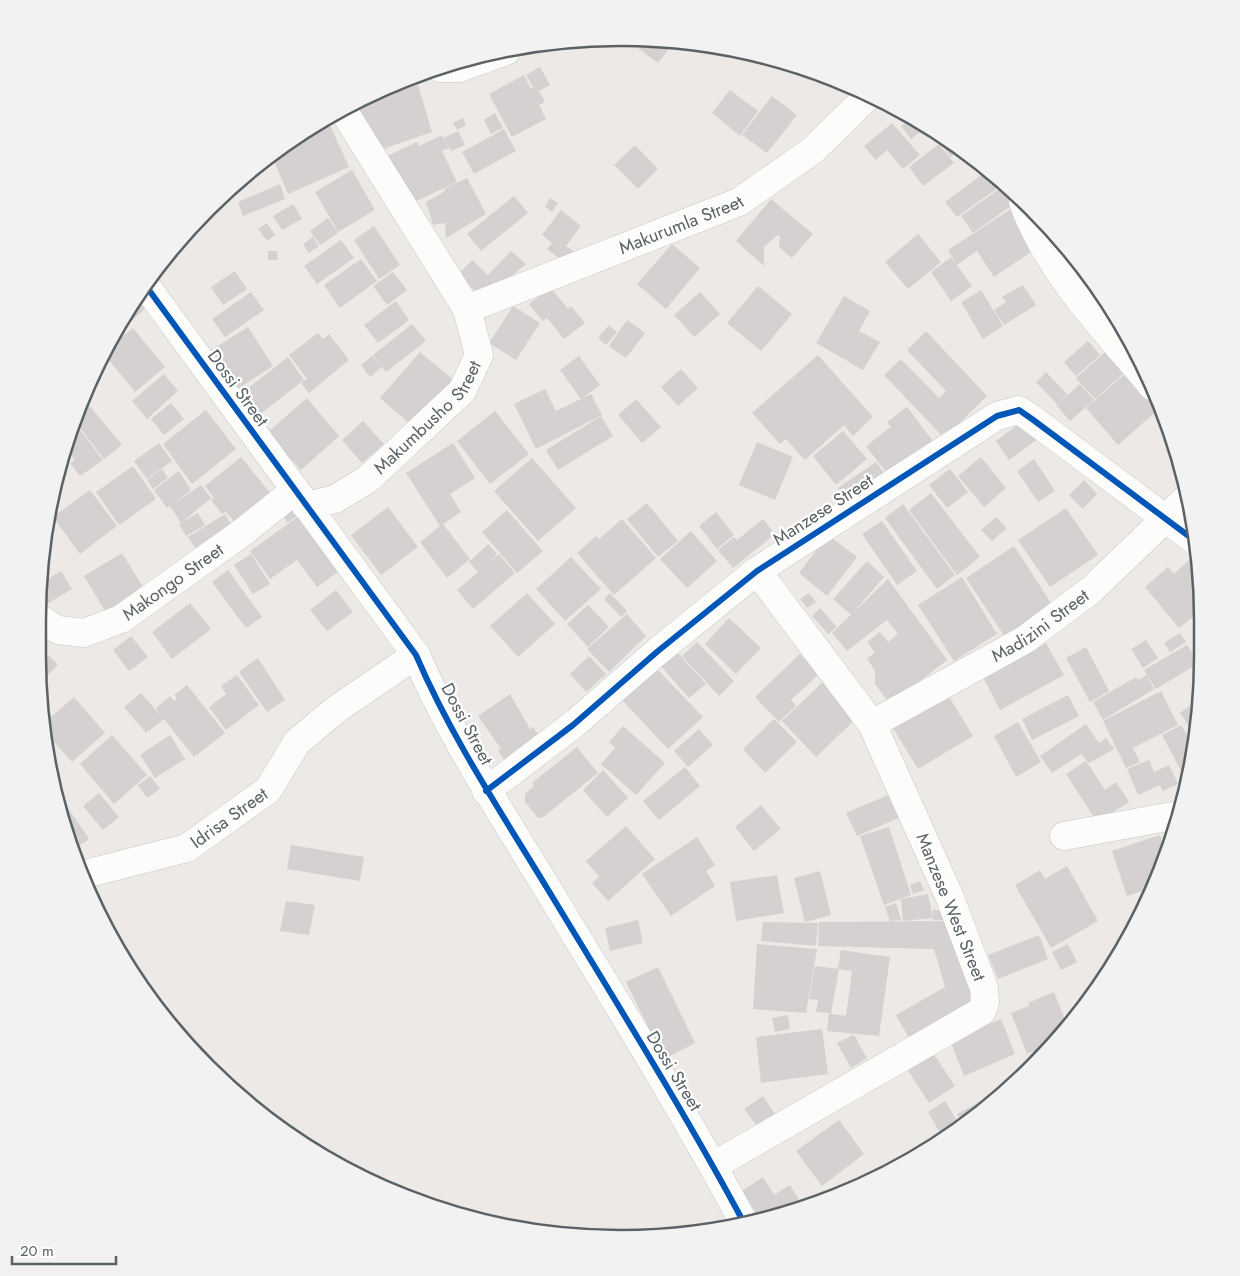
<svg xmlns="http://www.w3.org/2000/svg" width="1240" height="1276" viewBox="0 0 1240 1276" font-family="Jost,sans-serif">
  <rect width="100%" height="100%" fill="#ece9e6"/>
  <path fill="#d4d1d0" d="M 627,40 L 674,42 L 658,63 Z
    M 540,67 L 550,85 L 539,91 L 545,102 L 539,105 L 546,119 L 512,137 L 489,94 L 524,75 L 531,89 L 537,85 L 533,87 L 526,75 Z
    M 418,85 L 432,132 L 371,153 L 357,103 Z
    M 730,90 L 758,111 L 740,136 L 712,113 Z
    M 772,96 L 797,115 L 767,153 L 742,135 Z
    M 495,113 L 503,128 L 491,134 L 484,120 Z
    M 913,117 L 923,130 L 911,139 L 901,126 Z
    M 463,118 L 466,125 L 457,130 L 453,123 Z
    M 328,121 L 349,167 L 288,194 L 271,154 Z
    M 892,123 L 920,155 L 903,169 L 887,150 L 876,160 L 864,146 Z
    M 504,129 L 516,151 L 474,174 L 462,152 Z
    M 458,131 L 465,145 L 451,151 L 444,138 Z
    M 442,135 L 449,148 L 442,151 L 457,182 L 397,210 L 375,162 L 417,142 L 419,146 Z
    M 939,135 L 948,142 L 959,150 L 951,157 L 936,138 Z
    M 939,144 L 954,163 L 923,186 L 909,167 Z
    M 635,145 L 658,169 L 638,189 L 614,165 Z
    M 269,155 L 272,163 L 252,170 L 266,158 Z
    M 352,170 L 375,210 L 338,232 L 315,192 Z
    M 987,171 L 999,187 L 957,217 L 945,202 Z
    M 467,178 L 486,214 L 446,238 L 445,223 L 433,225 L 426,202 L 445,191 L 444,189 Z
    M 280,184 L 285,199 L 243,216 L 238,202 Z
    M 1006,184 L 1018,201 L 973,233 L 961,216 Z
    M 514,196 L 528,213 L 481,251 L 467,234 Z
    M 550,198 L 558,203 L 552,212 L 545,207 Z
    M 771,199 L 813,234 L 792,258 L 779,247 L 780,235 L 776,236 L 764,247 L 764,266 L 736,241 Z
    M 293,204 L 302,219 L 282,230 L 273,216 Z
    M 1011,209 L 1037,248 L 994,277 L 977,251 L 957,265 L 948,250 Z
    M 561,210 L 581,226 L 566,246 L 574,252 L 566,263 L 547,249 L 552,243 L 542,235 Z
    M 328,218 L 338,233 L 320,245 L 310,231 Z
    M 267,223 L 275,235 L 267,241 L 258,229 Z
    M 374,226 L 400,265 L 379,279 L 354,240 Z
    M 918,234 L 941,262 L 908,289 L 885,262 Z
    M 313,237 L 319,246 L 309,253 L 303,244 Z
    M 341,240 L 354,258 L 317,284 L 304,266 Z
    M 672,244 L 700,268 L 666,309 L 637,284 Z
    M 268,251 L 277,251 L 278,260 L 268,260 Z
    M 511,251 L 526,264 L 485,299 L 457,276 L 472,260 L 488,275 Z
    M 951,257 L 972,286 L 951,301 L 931,272 Z
    M 361,259 L 377,281 L 340,308 L 324,285 Z
    M 235,271 L 247,289 L 223,305 L 211,287 Z
    M 393,272 L 407,290 L 387,305 L 373,286 Z
    M 1023,285 L 1036,305 L 1004,325 L 994,310 L 1006,302 L 1002,297 Z
    M 758,286 L 792,314 L 761,351 L 727,323 Z
    M 550,287 L 568,309 L 571,306 L 585,323 L 564,339 L 547,318 L 543,321 L 529,304 Z
    M 981,290 L 1003,326 L 983,339 L 961,302 Z
    M 142,292 L 151,303 L 111,340 L 116,329 Z
    M 251,292 L 264,310 L 225,337 L 212,319 Z
    M 700,292 L 720,314 L 694,337 L 674,315 Z
    M 844,296 L 870,311 L 859,331 L 880,342 L 863,370 L 816,343 Z
    M 396,301 L 409,320 L 378,343 L 364,325 Z
    M 513,306 L 540,323 L 516,360 L 489,343 Z
    M 627,320 L 645,333 L 626,358 L 609,346 Z
    M 412,324 L 426,341 L 386,372 L 382,367 L 370,377 L 361,365 L 372,356 L 380,364 L 373,355 Z
    M 609,325 L 617,332 L 606,345 L 598,338 Z
    M 248,327 L 273,366 L 233,392 L 208,352 Z
    M 133,328 L 165,367 L 135,392 L 104,354 L 106,350 Z
    M 926,331 L 987,396 L 944,438 L 884,375 L 901,359 L 939,398 L 946,391 L 907,350 Z
    M 318,333 L 323,339 L 329,334 L 349,360 L 309,393 L 301,383 L 307,379 L 289,355 Z
    M 1088,341 L 1100,355 L 1076,376 L 1064,362 Z
    M 1106,351 L 1125,372 L 1095,399 L 1076,378 Z
    M 420,352 L 456,382 L 416,429 L 380,398 Z
    M 818,355 L 873,417 L 853,436 L 844,425 L 805,460 L 786,439 L 780,444 L 752,413 Z
    M 579,356 L 600,385 L 581,399 L 560,370 Z
    M 288,357 L 304,380 L 259,415 L 242,393 Z
    M 681,369 L 698,388 L 678,406 L 661,387 Z
    M 1046,372 L 1067,394 L 1057,404 L 1036,382 Z
    M 1127,372 L 1159,409 L 1118,445 L 1086,408 Z
    M 164,374 L 178,391 L 147,419 L 132,401 Z
    M 1080,384 L 1094,400 L 1070,421 L 1056,405 Z
    M 545,389 L 556,411 L 591,394 L 602,415 L 536,449 L 514,404 Z
    M 307,398 L 339,436 L 301,470 L 267,433 Z
    M 636,399 L 661,427 L 642,443 L 618,415 Z
    M 171,403 L 184,419 L 164,435 L 151,419 Z
    M 90,406 L 122,445 L 104,459 L 74,420 Z
    M 907,407 L 933,441 L 889,476 L 866,446 L 891,427 L 887,422 Z
    M 206,410 L 236,449 L 192,484 L 163,444 Z
    M 495,411 L 529,454 L 490,484 L 457,441 Z
    M 601,416 L 613,436 L 558,470 L 546,450 Z
    M 1026,419 L 1042,436 L 1009,460 L 996,441 Z
    M 363,421 L 384,444 L 362,463 L 342,440 Z
    M 75,423 L 103,460 L 80,476 L 70,463 L 75,460 L 65,447 L 69,432 Z
    M 843,431 L 867,459 L 836,485 L 813,456 Z
    M 757,442 L 793,457 L 775,500 L 739,485 Z
    M 159,443 L 172,461 L 147,479 L 134,461 Z
    M 453,443 L 475,478 L 450,494 L 461,512 L 443,524 L 470,559 L 447,578 L 420,542 L 440,526 L 406,473 Z
    M 241,457 L 271,494 L 235,523 L 225,511 L 222,514 L 211,500 L 214,498 L 205,486 Z
    M 981,457 L 1006,488 L 984,507 L 958,476 Z
    M 532,458 L 576,508 L 538,541 L 494,491 Z
    M 1034,459 L 1055,491 L 1038,502 L 1017,471 Z
    M 876,462 L 885,474 L 847,501 L 838,488 Z
    M 133,466 L 156,499 L 119,525 L 96,492 Z
    M 162,469 L 168,478 L 153,489 L 147,480 Z
    M 950,469 L 968,492 L 947,508 L 929,485 Z
    M 179,471 L 191,490 L 172,505 L 201,485 L 211,498 L 181,523 L 170,506 L 167,508 L 154,490 Z
    M 1084,480 L 1097,494 L 1083,509 L 1069,495 Z
    M 90,490 L 117,526 L 80,554 L 53,517 Z
    M 931,493 L 980,557 L 957,575 L 909,510 Z
    M 647,503 L 678,541 L 658,557 L 627,519 Z
    M 903,504 L 955,575 L 937,589 L 885,518 Z
    M 297,506 L 302,513 L 287,523 L 283,515 Z
    M 388,507 L 418,547 L 381,575 L 351,535 Z
    M 1066,508 L 1098,555 L 1050,587 L 1018,540 Z
    M 507,510 L 543,551 L 517,573 L 482,532 Z
    M 716,512 L 734,535 L 717,549 L 699,526 Z
    M 198,513 L 205,525 L 186,536 L 179,524 Z
    M 225,514 L 236,532 L 200,555 L 188,537 Z
    M 302,514 L 342,569 L 317,587 L 297,560 L 270,579 L 250,551 Z
    M 996,517 L 1007,528 L 992,541 L 981,530 Z
    M 622,519 L 656,558 L 614,595 L 577,553 L 596,536 L 599,539 Z
    M 763,519 L 775,534 L 733,568 L 718,550 L 734,537 L 737,540 Z
    M 882,521 L 917,571 L 897,585 L 862,534 Z
    M 691,531 L 717,561 L 687,588 L 660,559 Z
    M 828,535 L 857,557 L 827,596 L 799,573 Z
    M 488,544 L 497,554 L 486,565 L 499,554 L 515,573 L 473,609 L 457,590 L 478,572 L 469,562 Z
    M 1014,546 L 1053,606 L 1005,637 L 966,578 Z
    M 122,553 L 146,592 L 108,616 L 84,576 Z
    M 251,554 L 270,584 L 253,594 L 234,565 Z
    M 571,557 L 601,589 L 565,621 L 536,589 Z
    M 1190,559 L 1199,571 L 1201,611 L 1179,628 L 1145,587 L 1168,567 L 1174,574 Z
    M 867,561 L 884,577 L 851,615 L 833,599 Z
    M 228,570 L 262,617 L 246,628 L 212,582 Z
    M 61,571 L 72,589 L 40,608 L 41,583 Z
    M 962,577 L 997,634 L 954,661 L 918,605 Z
    M 888,579 L 947,660 L 890,704 L 875,684 L 875,671 L 867,658 L 875,653 L 867,642 L 880,632 L 888,642 L 898,634 L 887,620 L 847,651 L 832,633 Z
    M 336,590 L 353,612 L 327,631 L 310,610 Z
    M 527,593 L 555,624 L 518,657 L 490,626 Z
    M 610,593 L 627,611 L 621,617 L 604,599 Z
    M 809,593 L 816,602 L 807,608 L 800,599 Z
    M 190,603 L 211,629 L 172,659 L 152,632 Z
    M 588,605 L 609,627 L 588,647 L 567,624 Z
    M 820,608 L 837,627 L 828,634 L 812,616 Z
    M 627,614 L 646,636 L 609,672 L 587,649 Z
    M 729,618 L 761,648 L 736,674 L 705,644 Z
    M 1180,633 L 1186,642 L 1170,652 L 1164,643 Z
    M 131,636 L 148,657 L 129,671 L 113,650 Z
    M 1146,640 L 1158,658 L 1143,668 L 1131,649 Z
    M 697,642 L 734,681 L 719,696 L 682,656 Z
    M 1046,643 L 1064,675 L 1000,710 L 983,677 Z
    M 38,645 L 58,665 L 40,683 L 38,656 Z
    M 1187,645 L 1199,663 L 1156,689 L 1144,670 Z
    M 1086,647 L 1109,691 L 1090,702 L 1066,658 Z
    M 677,652 L 706,684 L 689,698 L 661,666 Z
    M 800,654 L 819,674 L 791,700 L 796,706 L 779,722 L 755,697 Z
    M 589,656 L 606,674 L 586,692 L 570,674 Z
    M 258,658 L 285,700 L 267,712 L 239,672 Z
    M 656,668 L 703,717 L 668,749 L 622,700 Z
    M 237,675 L 259,705 L 226,730 L 209,707 L 226,694 L 221,686 Z
    M 1147,675 L 1154,689 L 1103,720 L 1093,702 L 1136,677 L 1138,680 Z
    M 827,678 L 861,714 L 816,757 L 782,721 Z
    M 187,685 L 225,733 L 194,757 L 164,719 L 146,733 L 124,707 L 141,693 L 162,717 L 156,708 L 170,696 L 174,701 L 177,699 L 174,695 Z
    M 1161,691 L 1178,725 L 1133,748 L 1140,762 L 1126,768 L 1103,721 Z
    M 510,694 L 530,729 L 533,727 L 544,743 L 509,767 L 498,751 L 501,749 L 478,716 Z
    M 948,695 L 973,736 L 918,769 L 893,728 Z
    M 1068,695 L 1079,716 L 1032,740 L 1022,719 Z
    M 74,697 L 105,733 L 72,762 L 45,732 L 44,723 Z
    M 1198,700 L 1198,732 L 1196,737 L 1180,713 Z
    M 774,719 L 797,742 L 765,773 L 743,749 Z
    M 1018,722 L 1041,762 L 1016,777 L 994,736 Z
    M 1086,724 L 1099,743 L 1106,738 L 1114,749 L 1089,763 L 1081,754 L 1052,773 L 1040,756 Z
    M 1181,725 L 1194,748 L 1192,756 L 1188,758 L 1190,766 L 1181,771 L 1162,735 Z
    M 623,726 L 665,763 L 636,795 L 601,764 L 615,748 L 609,742 Z
    M 699,729 L 713,745 L 688,767 L 674,751 Z
    M 112,735 L 147,775 L 114,804 L 80,764 Z
    M 170,735 L 185,759 L 155,778 L 140,755 Z
    M 577,747 L 598,773 L 542,818 L 537,817 L 525,802 L 525,794 L 534,786 L 532,783 Z
    M 1149,760 L 1154,772 L 1169,765 L 1178,784 L 1163,791 L 1160,785 L 1138,795 L 1127,769 Z
    M 1086,761 L 1105,790 L 1116,782 L 1129,802 L 1097,822 L 1066,774 Z
    M 685,767 L 700,786 L 659,820 L 643,801 Z
    M 603,770 L 628,798 L 607,817 L 583,790 Z
    M 150,776 L 160,789 L 147,798 L 138,785 Z
    M 895,792 L 905,815 L 857,836 L 846,813 Z
    M 99,793 L 119,817 L 103,830 L 83,806 Z
    M 60,796 L 89,839 L 73,850 L 57,798 Z
    M 761,805 L 781,829 L 754,851 L 735,827 Z
    M 626,826 L 655,859 L 608,901 L 592,883 L 599,877 L 586,861 Z
    M 889,827 L 911,895 L 884,905 L 860,836 Z
    M 1160,835 L 1166,855 L 1151,888 L 1127,896 L 1112,851 Z
    M 697,837 L 715,865 L 706,871 L 715,886 L 671,916 L 642,874 Z
    M 291,845 L 364,857 L 360,881 L 287,869 Z
    M 1067,866 L 1098,921 L 1051,948 L 1015,885 L 1040,870 L 1045,879 Z
    M 820,871 L 831,915 L 805,922 L 794,878 Z
    M 777,875 L 784,913 L 736,921 L 730,882 Z
    M 920,881 L 924,890 L 913,894 L 910,885 Z
    M 928,894 L 933,918 L 903,921 L 901,899 Z
    M 286,901 L 315,905 L 309,935 L 280,931 Z
    M 896,903 L 901,920 L 890,921 L 885,907 Z
    M 933,910 L 949,910 L 949,920 L 933,920 Z
    M 638,920 L 643,943 L 610,951 L 605,928 Z
    M 954,921 L 979,1003 L 910,1040 L 896,1015 L 945,987 L 934,949 L 818,946 L 819,922 Z
    M 763,922 L 818,923 L 816,946 L 761,941 Z
    M 1039,935 L 1048,959 L 998,979 L 988,955 Z
    M 757,944 L 817,949 L 806,1013 L 753,1009 Z
    M 1068,944 L 1077,962 L 1061,970 L 1052,952 Z
    M 841,950 L 890,957 L 879,1036 L 827,1031 L 829,1013 L 816,1012 L 818,1000 L 809,999 L 815,966 L 839,969 L 831,1014 L 846,1016 L 852,971 L 838,969 Z
    M 658,967 L 695,1043 L 664,1059 L 626,982 Z
    M 1054,992 L 1068,1027 L 1056,1042 L 1027,1054 L 1011,1013 L 1029,1006 L 1028,1003 Z
    M 788,1015 L 790,1029 L 775,1032 L 772,1018 Z
    M 1001,1019 L 1015,1054 L 964,1076 L 950,1040 Z
    M 822,1029 L 828,1074 L 761,1083 L 756,1037 Z
    M 854,1035 L 867,1058 L 851,1068 L 837,1043 Z
    M 931,1050 L 955,1086 L 929,1103 L 905,1066 Z
    M 763,1096 L 775,1114 L 757,1126 L 744,1109 Z
    M 945,1101 L 961,1127 L 943,1138 L 928,1112 Z
    M 981,1101 L 985,1109 L 964,1125 L 957,1114 Z
    M 839,1120 L 864,1154 L 822,1186 L 796,1151 Z
    M 763,1177 L 774,1195 L 790,1185 L 799,1200 L 770,1219 L 761,1220 L 742,1191 Z
    M 814,1195 L 818,1201 L 792,1211 L 792,1210 Z"/>
  <g fill="none" stroke-linecap="round" stroke-linejoin="round">
    <g stroke="#c8c8c8" stroke-width="29">
      <g id="minor">
        <path d="M 440,68 L 459,68 L 506,51"/>
        <path d="M 1023,202 C 1048,273 1105,329 1152,386"/>
        <path d="M 146,286 L 416,655 C 451,737 501,812 547,888 C 614,999 683,1109 744,1223"/>
        <path id="s1" d="M 467,309 L 739,202 L 813,150 L 868,96"/>
        <path id="s2" d="M 306,506 L 335,499 L 368,479 L 462,391 L 479,355 L 467,309 L 343,110"/>
        <path id="s3" d="M 39,618 L 58,630 L 84,633 L 121,619 L 243,532 L 294,491"/>
        <path id="s4" d="M 872,724 L 1026,639 L 1091,590 L 1187,498"/>
        <path d="M 486,791 L 573,725 L 658,651 L 757,571 L 997,416 L 1019,410 L 1032,419 L 1194,540"/>
        <path d="M 1064,836 L 1178,815"/>
        <path id="s5" d="M 81,875 L 187,848 L 268,790 L 297,742 L 338,708 L 416,655"/>
        <path d="M 713,1166 L 982,1011 L 985,1002 L 984,988 L 950,898 L 872,724 L 757,571"/>
      </g>
    </g>
    <use href="#minor" stroke="#fcfcfb" stroke-width="28"/>
    <g stroke="#fff" stroke-width="9">
      <path id="cycleway" d="M 146,286 L 416,655 C 451,737 501,812 547,888 C 614,999 683,1109 744,1223
        M 486,791 L 573,725 L 658,651 L 757,571 L 997,416 L 1019,410 L 1032,419 L 1194,540"/>
    </g>
    <use href="#cycleway" stroke="#0057b8" stroke-width="6"/>
  </g>
  <g text-anchor="middle" stroke-width="4.5" stroke-linejoin="round" paint-order="stroke">
    <g font-size="18" fill="#5b6265" stroke="#fff">
      <text dy="6" stroke="none"><textPath href="#s1" startOffset="230">Makurumla Street</textPath></text>
      <text transform="translate(238 388) rotate(54)" y="6">Dossi Street</text>
      <text dy="6" stroke="none"><textPath href="#s2" startOffset="155">Makumbusho Street</textPath></text>
      <text transform="translate(823 510) rotate(-33)" y="6">Manzese Street</text>
      <text dy="6" stroke="none"><textPath href="#s3" startOffset="152">Makongo Street</textPath></text>
      <text dy="6" stroke="none"><textPath href="#s4" startOffset="195">Madizini Street</textPath></text>
      <text transform="translate(467 724) rotate(62)" y="6">Dossi Street</text>
      <text dy="6" stroke="none"><textPath href="#s5" startOffset="161">Idrisa Street</textPath></text>
      <text transform="translate(951 907) rotate(68)" y="6">Manzese West Street</text>
      <text transform="translate(674 1071) rotate(59)" y="6">Dossi Street</text>
    </g>
  </g>
  <path d="M0 0H1240V1276H0ZM620 46H620A574 574 0 0 1 1194 620V656A574 574 0 0 1 620 1230H620A574 574 0 0 1 46 656V620A574 574 0 0 1 620 46Z" fill="#f2f2f3" fill-rule="evenodd"/>
  <path fill="none" stroke="#5b6265" stroke-width="2.5" d="M620 46H620A574 574 0 0 1 1194 620V656A574 574 0 0 1 620 1230H620A574 574 0 0 1 46 656V620A574 574 0 0 1 620 46Z"/>
  <path d="M12 1256v8h104v-8" fill="none" stroke="#5b6265" stroke-width="2.5"/>
  <text x="20" y="1256" font-size="15" fill="#5b6265" stroke="#ffffff" stroke-width="4" paint-order="stroke">20 m</text>
</svg>
